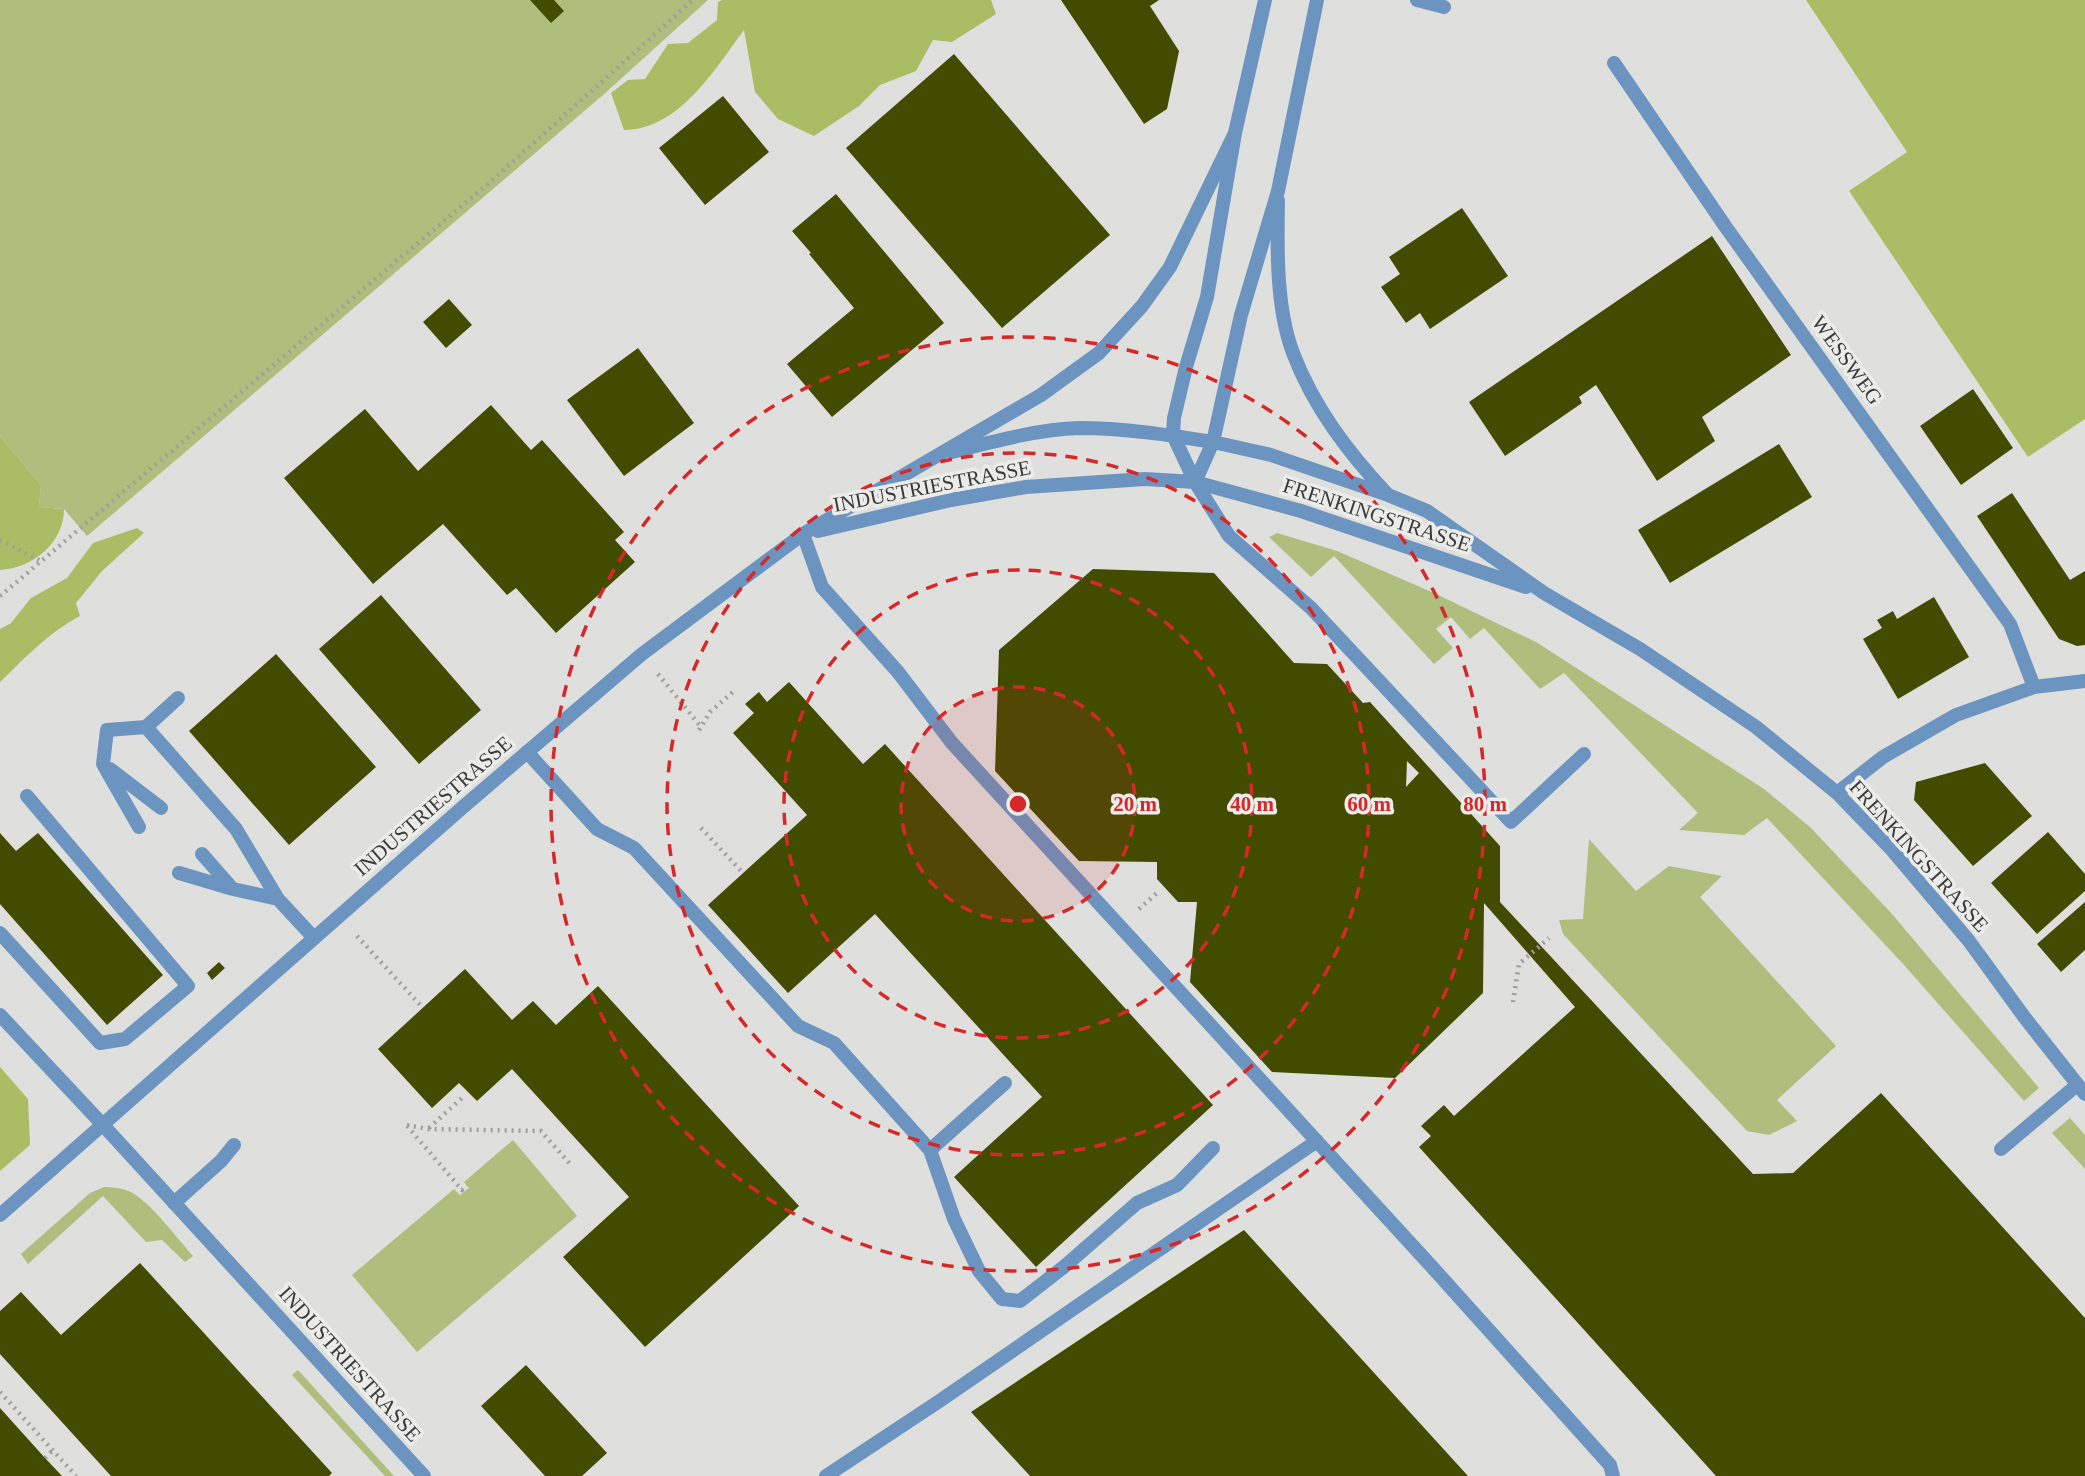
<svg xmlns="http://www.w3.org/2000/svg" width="2085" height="1476" viewBox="0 0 2085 1476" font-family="Georgia,serif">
  <rect width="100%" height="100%" fill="#dfe0dd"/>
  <path fill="#afbd7d" d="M 0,0 L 708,0 L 603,95 L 87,536 L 64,509 L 39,507 L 41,485 L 0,436 Z
    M 1277,533 L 1337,551 L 1434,593 L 1536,642 L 1764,789 L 1811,828 L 1892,914 L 2039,1088 L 2024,1101 L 1904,965 L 1767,818 L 1744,835 L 1679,830 L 1698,813 L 1564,673 L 1540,689 L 1484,628 L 1470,639 L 1451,617 L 1436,629 L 1453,648 L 1434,664 L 1334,556 L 1311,577 L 1269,537 Z
    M 1589,839 L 1636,891 L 1669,866 L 1722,876 L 1700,897 L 1836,1046 L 1777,1100 L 1797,1121 L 1769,1135 L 1747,1131 L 1563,934 L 1559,920 L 1583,919 Z
    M 2070,1118 L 2085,1135 L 2085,1169 L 2052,1133 Z
    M 513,1140 L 577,1216 L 417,1352 L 352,1275 L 454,1189 L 460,1195 L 469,1188 L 464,1182 Z
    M 104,1187 C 113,1187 122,1188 131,1192 C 151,1203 177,1238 193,1256 L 185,1262 L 162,1240 L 146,1242 L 103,1196 L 28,1264 L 21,1254 L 90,1193 Z
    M 298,1370 L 394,1476 L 385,1476 L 292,1375 Z"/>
  <path fill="#abbd64" d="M 722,0 L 991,0 L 996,14 L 952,42 L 933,40 L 916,71 L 880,85 L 859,106 L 814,136 L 778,119 L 755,92 L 744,30 C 715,69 679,130 624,130 L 611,93 L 628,80 L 645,79 L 668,44 L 688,43 L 717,20 L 718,2 Z
    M 1806,0 L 2085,0 L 2085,419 L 2028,457 L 1849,191 L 1907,152 Z
    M 0,436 L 41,485 L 39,507 L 64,509 C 64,543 33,568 0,570 Z
    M 137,528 L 144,533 L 102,571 L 76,603 L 80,616 C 49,632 25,658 0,682 L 0,629 L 11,623 L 31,598 L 67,578 L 93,543 Z
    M 0,1067 L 28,1099 L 30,1145 L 0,1171 Z"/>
  <path fill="#414c00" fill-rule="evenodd" d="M 530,0 L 554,0 L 564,11 L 551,23 Z
    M 1061,0 L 1159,0 L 1150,6 L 1179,51 L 1167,109 L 1144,124 Z
    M 954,54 L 1110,235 L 1002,328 L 846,148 Z
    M 723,96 L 769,152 L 705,205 L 659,148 Z
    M 836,194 L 944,323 L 832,417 L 787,364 L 854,308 L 809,254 L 811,253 L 792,231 Z
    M 1462,208 L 1508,276 L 1430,329 L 1420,313 L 1406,323 L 1381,287 L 1400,274 L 1389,257 Z
    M 1712,236 L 1791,355 L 1702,417 L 1715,441 L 1657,481 L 1596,385 L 1579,397 L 1582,403 L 1505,456 L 1469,402 Z
    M 449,299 L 472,325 L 446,348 L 423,322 Z
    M 638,348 L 694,423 L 624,476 L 567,400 Z
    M 1973,389 L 2013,448 L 1961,485 L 1920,426 Z
    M 491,405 L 531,450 L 542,440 L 624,532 L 615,540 L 635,562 L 556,633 L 516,588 L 507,595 L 443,524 L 373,584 L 284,478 L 365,409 L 418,471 Z
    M 1779,444 L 1812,497 L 1670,583 L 1638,530 Z
    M 2012,493 L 2070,580 L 2085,571 L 2085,645 L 2077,646 L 2059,639 L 1977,516 Z
    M 1093,569 L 1214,573 L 1294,663 L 1327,664 L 1363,703 L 1370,702 L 1500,846 L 1500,902 L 1753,1174 L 1793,1173 L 1881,1093 L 2085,1318 L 2085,1476 L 1716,1476 L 1419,1147 L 1431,1136 L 1421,1126 L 1444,1105 L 1454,1116 L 1575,1007 L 1484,903 L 1483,993 L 1395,1078 L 1272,1072 L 1190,982 L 1197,902 L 1178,902 L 1157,879 L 1157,862 L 1079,861 L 995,771 L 999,650 ZM 1407,761 L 1419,773 L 1406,787 Z
    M 381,595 L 481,710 L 419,764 L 319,649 Z
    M 1934,597 L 1969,657 L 1898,699 L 1863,639 L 1882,628 L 1877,620 L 1893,611 L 1897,619 Z
    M 276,654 L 376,767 L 289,845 L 189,731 Z
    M 789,682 L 863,764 L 885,744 L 1213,1105 L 1036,1267 L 954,1177 L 1042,1097 L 875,914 L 788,993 L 708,905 L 807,815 L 733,733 L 754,713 L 745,704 L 759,692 L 767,702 Z
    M 1985,763 L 2032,816 L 1973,866 L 1914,800 L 1916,782 Z
    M 2048,832 L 2085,874 L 2085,891 L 2037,934 L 1991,883 Z
    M 0,833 L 16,851 L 38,833 L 163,975 L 107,1025 L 0,904 Z
    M 2085,902 L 2085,950 L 2061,972 L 2037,944 Z
    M 219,962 L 225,968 L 212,980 L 207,973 Z
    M 465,969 L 512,1020 L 533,1001 L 556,1025 L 598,986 L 799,1206 L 645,1347 L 563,1257 L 629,1197 L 512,1069 L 477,1101 L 459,1083 L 432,1108 L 378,1049 Z
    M 1244,1230 L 1468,1476 L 1030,1476 L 971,1412 Z
    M 140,1263 L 332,1473 L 329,1476 L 111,1476 L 0,1354 L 0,1311 L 21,1292 L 61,1335 Z
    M 526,1365 L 607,1453 L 582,1476 L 545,1476 L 481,1406 Z
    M 0,1408 L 45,1458 L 62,1476 L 0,1476 Z"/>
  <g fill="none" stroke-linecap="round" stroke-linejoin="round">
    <path stroke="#9e9f9c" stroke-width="4.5" stroke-dasharray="2 5" stroke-linecap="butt" d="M 0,540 L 41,561
      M 0,596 L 489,183 L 693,0
      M 658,674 L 701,727
      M 699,730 L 710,712 L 735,690
      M 701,828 L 743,873
      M 1139,909 L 1157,893
      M 357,936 L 423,1008
      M 1513,1002 L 1519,964 L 1549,938
      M 407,1125 L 428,1129 L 541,1131 L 572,1166
      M 407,1126 L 462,1190 L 467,1185
      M 429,1128 L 462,1098
      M 0,1392 L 76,1476
      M 45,1458 L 53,1450"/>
    <path stroke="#6c94c0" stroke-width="14" d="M 1417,0 L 1444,7
      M 1195,482 L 1229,536 L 1311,608 L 1511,822 L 1584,754
      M 803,534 L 822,587 L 898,672 L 952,743 L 1433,1268 L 1610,1465 L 1613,1476
      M 146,727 L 178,698
      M 527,752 L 597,829 L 634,848 L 798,1026 L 834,1043 L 930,1150 L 1005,1083
      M 110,769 L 161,808
      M 139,827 L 103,764 L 107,730 L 146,727 L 236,829 L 278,899 L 314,938
      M 202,854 L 231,887
      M 179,873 L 233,889 L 278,899
      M 0,933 L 100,1043 L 125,1039 L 188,986 L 27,796
      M 2001,1149 L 2077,1085
      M 930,1150 L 954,1219 L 979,1271 L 1002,1299 L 1020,1301 L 1065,1266 L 1137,1203 L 1177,1185 L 1213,1148
      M 174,1203 L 221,1161 L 234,1145
      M 826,1476 L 938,1402 L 1317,1141"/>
    <path stroke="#6c94c0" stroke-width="14" d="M 1614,63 L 1725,226 L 2010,624 L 2034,687
      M 1278,200 C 1277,248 1276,308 1293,353 C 1314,408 1348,452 1387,494
      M 1213,442 L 1271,455 L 1388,495 L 1427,511 L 1544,593 L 1640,649 L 1756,727 L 1837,793 L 1892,850 L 1969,941 L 2025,1018 L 2085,1094
      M 1195,482 L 1301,511 L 1526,587
      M 1837,793 L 1883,757 L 1956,715 L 2034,687 L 2085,681
      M 0,1015 L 103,1125 L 424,1476"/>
    <path stroke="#6c94c0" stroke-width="14" d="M 952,452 C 991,442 1039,429 1079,428 C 1124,428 1169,435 1213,442
      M 1195,482 L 1213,442 L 1241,315 L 1278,191 L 1317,0
      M 1195,482 L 1173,435 L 1174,418 L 1186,367 L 1207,297 L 1235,133 L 1265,0
      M 818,531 L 951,500 L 1026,487 L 1145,479 L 1195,482
      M 0,1215 L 463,807 L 642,654 L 803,534 L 1041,395 L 1099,353 L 1142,306 L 1170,267 L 1235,133"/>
  </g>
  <circle cx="1018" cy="804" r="117" fill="#d62828" fill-opacity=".12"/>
  <g fill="none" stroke="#d62828" stroke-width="3.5" stroke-dasharray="12 9">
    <circle cx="1018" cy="804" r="117"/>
    <circle cx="1018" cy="804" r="234"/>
    <circle cx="1018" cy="804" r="351"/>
    <circle cx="1018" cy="804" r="467"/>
  </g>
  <g text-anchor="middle" stroke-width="7" stroke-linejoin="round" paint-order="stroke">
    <g font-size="21" fill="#3a3b39" stroke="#ecedea">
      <text transform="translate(1847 360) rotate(54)" y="7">WESSWEG</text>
      <text transform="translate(932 486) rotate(-11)" y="7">INDUSTRIESTRASSE</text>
      <text transform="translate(1377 515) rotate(18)" y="7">FRENKINGSTRASSE</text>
      <text transform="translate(433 806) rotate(-41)" y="7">INDUSTRIESTRASSE</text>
      <text transform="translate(1919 856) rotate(48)" y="7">FRENKINGSTRASSE</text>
      <text transform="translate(350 1364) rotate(48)" y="7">INDUSTRIESTRASSE</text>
    </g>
  </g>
  <circle cx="1018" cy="804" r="10" fill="#d62828" stroke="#ecedea" stroke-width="3.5"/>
  <g font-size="21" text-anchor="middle" font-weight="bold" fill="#d62828" stroke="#ecedea" stroke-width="7" stroke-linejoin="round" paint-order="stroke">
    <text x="1135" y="811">20 m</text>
    <text x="1252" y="811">40 m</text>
    <text x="1369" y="811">60 m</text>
    <text x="1485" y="811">80 m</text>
  </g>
</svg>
